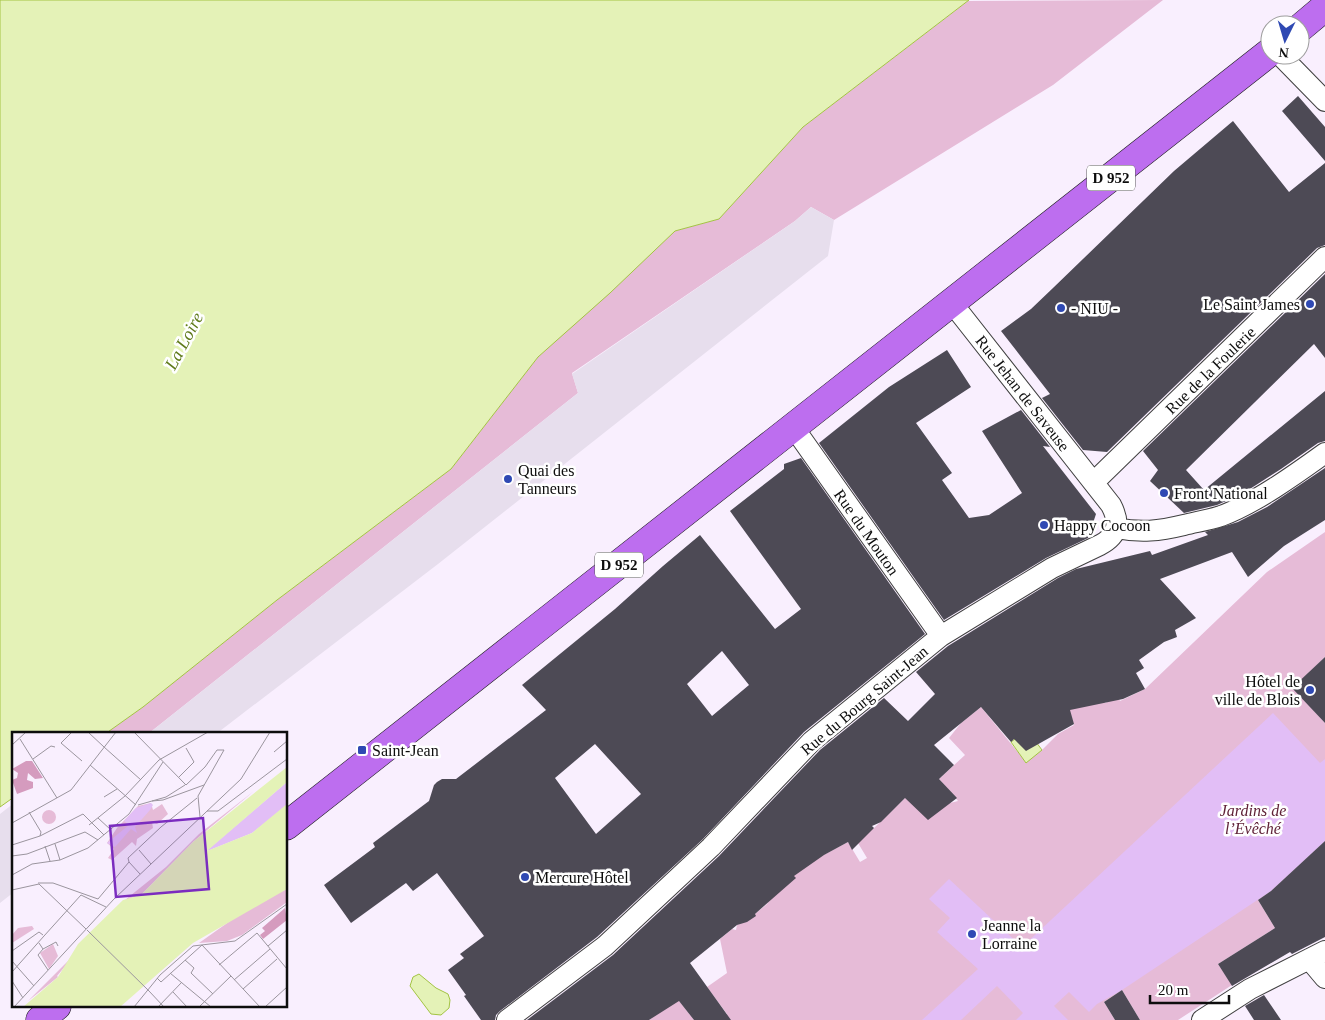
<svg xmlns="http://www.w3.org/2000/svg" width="1325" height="1020" viewBox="0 0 1325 1020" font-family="'Times New Roman',serif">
  <rect width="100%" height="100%" fill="#f9effe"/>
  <path fill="#e6bbd7" d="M 1163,0 L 1053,85 L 834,220 L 811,207 L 795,221 L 572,373 L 578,393 L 148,734 L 105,734 L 143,707 L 277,600 L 451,469 L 538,357 L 675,231 L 719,219 L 803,127 L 968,1 Z
    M 1325,532 L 1325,657 L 1293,688 L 1325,723 L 1325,841 L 1271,891 L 1258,900 L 1275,928 L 1218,964 L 1232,985 L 1178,1020 L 1140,1020 L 1122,990 L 1104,1002 L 1115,1020 L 721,1020 L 727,1014 L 707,987 L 727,973 L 720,939 L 732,929 L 736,930 L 737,925 L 755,916 L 755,914 L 767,904 L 779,887 L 816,859 L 848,842 L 860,862 L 867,858 L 855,838 L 874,828 L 905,798 L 950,803 L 958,801 L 939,779 L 965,755 L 949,738 L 961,723 L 981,707 L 1026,762 L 1042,750 L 1058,734 L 1074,725 L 1068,707 L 1101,686 L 1105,703 L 1118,697 L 1120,701 L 1145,689 L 1267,572 Z
    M 666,984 L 694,1020 L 649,1020 L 652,1018 Z"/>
  <path fill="#e2bef6" d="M 1273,713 L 1320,763 L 1325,759 L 1325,841 L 1271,891 L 1122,990 L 1097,1004 L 1089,1012 L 1069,992 L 1054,1006 L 1068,1020 L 1016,1020 L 1023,1013 L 997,986 L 961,1020 L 922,1020 L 978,969 L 937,932 L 950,918 L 929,899 L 949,879 L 1022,947 Z"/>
  <path fill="#e7deed" d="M 811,207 L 834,220 L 828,256 L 438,564 L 216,734 L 148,734 L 578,393 L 572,374 L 795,221 Z
    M 14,803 L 14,892 L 0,903 L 0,814 Z"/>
  <path fill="#e4f2b7" stroke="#a3c343" d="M 0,0 L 969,0 L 803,127 L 719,219 L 675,231 L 610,293 L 538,357 L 451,469 L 277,600 L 143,707 L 105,734 L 14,734 L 14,797 L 0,807 Z
    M 1027,730 L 1042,750 L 1026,763 L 1011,742 Z
    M 419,974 L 436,988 L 448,994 L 450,1000 L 449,1008 L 441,1015 L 431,1014 L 410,986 L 413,977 Z"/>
  <path fill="#4d4a55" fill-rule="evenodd" d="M 1298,96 L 1325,127 L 1325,161 L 1282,111 Z
    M 1233,121 L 1289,192 L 1325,163 L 1325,245 L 1317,248 L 1107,452 L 1083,450 L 1042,398 L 1050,394 L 1001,331 L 1031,309 L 1053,288 L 1174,171 Z
    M 1325,274 L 1325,358 L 1314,344 L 1186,470 L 1204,490 L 1325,391 L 1325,441 L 1318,443 L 1281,469 L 1242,494 L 1217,505 L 1184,513 L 1150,481 L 1158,470 L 1143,451 Z
    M 947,350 L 971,387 L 916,423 L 952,473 L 942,480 L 969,518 L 989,515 L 1022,493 L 982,431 L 1021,410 L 1050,447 L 1043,446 L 1096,514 L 1088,538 L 1046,558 L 944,620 L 819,443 L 889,387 Z
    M 801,458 L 925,634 L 804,732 L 703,839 L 597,937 L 500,1011 L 496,1015 L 495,1020 L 481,1020 L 464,996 L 466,995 L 448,970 L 464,958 L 460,954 L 484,936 L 437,873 L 413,891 L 406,883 L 351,923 L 324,885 L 375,847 L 373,843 L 429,801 L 434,785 L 437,782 L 442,779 L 456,779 L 546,710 L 522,685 L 615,609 L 663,566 L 700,535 L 775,629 L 801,609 L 730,511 L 784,469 L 784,464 ZM 722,651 L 749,685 L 712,716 L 687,684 ZM 595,744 L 641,794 L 596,834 L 555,778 Z
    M 1325,468 L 1325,520 L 1284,546 L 1248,577 L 1232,552 L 1160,579 L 1196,618 L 1175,630 L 1177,637 L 1164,642 L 1139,660 L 1144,668 L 1136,673 L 1145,689 L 1123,699 L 1070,710 L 1074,724 L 1026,751 L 1014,739 L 1011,742 L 981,707 L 934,745 L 954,765 L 939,779 L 957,798 L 928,820 L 905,798 L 881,822 L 872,826 L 874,828 L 852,850 L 848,842 L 824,855 L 794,876 L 796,878 L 755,914 L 756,916 L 747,922 L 737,925 L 690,963 L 731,1020 L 694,1020 L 679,1001 L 649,1020 L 527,1020 L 613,955 L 719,856 L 820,750 L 884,698 L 908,721 L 935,694 L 916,672 L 948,646 L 1058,578 L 1076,569 L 1150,551 L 1152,555 L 1208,535 L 1205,532 L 1238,522 L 1267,507 Z
    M 1325,657 L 1325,723 L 1292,688 Z
    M 1325,841 L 1325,937 L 1292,954 L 1290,952 L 1232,986 L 1218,964 L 1275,928 L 1258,900 L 1271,891 Z
    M 1122,990 L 1140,1020 L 1115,1020 L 1104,1002 Z
    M 1264,995 L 1281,1020 L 1254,1020 L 1245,1006 Z"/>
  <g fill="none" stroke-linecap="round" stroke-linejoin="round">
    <g stroke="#404040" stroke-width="22">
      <path id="street" d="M 1280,55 L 1325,101
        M 794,428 L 941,636
        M 1094,482 L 1325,257
        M 1116,528 C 1141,533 1159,531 1184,525 C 1196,522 1209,520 1221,516 C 1254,504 1296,474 1325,453
        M 1309,959 L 1325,978
        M 507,1020 L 605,946 L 711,847 L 812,741 L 941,636 L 1052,568 L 1100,545 C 1119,535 1120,522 1111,505 L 952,303
        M 1202,1020 L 1250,989 L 1325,951"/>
    </g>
    <g stroke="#1e1e1e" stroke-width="29">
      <path id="primary" d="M 1300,28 L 1325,7
        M 286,826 L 1270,52
        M 40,1020 L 57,1006"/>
    </g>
    <use href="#street" stroke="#fff" stroke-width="20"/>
    <use href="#primary" stroke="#bd6eef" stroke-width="28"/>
  </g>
  <g fill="#2f49b3" stroke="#fff" stroke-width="2">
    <circle cx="1310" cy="304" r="5"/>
    <circle cx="1061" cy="308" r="5"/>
    <circle cx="508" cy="479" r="5"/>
    <circle cx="1164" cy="493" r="5"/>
    <circle cx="1044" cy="525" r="5"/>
    <circle cx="1310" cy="690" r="5"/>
    <rect x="357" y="745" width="10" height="10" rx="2.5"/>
    <circle cx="525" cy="877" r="5"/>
    <circle cx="972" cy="934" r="5"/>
  </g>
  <g text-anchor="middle" stroke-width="5" stroke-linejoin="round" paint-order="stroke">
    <g fill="#fff" stroke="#565656" stroke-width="1">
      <rect x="1087" y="165.5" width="48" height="25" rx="4"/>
      <rect x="595" y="552.5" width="48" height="25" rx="4"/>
    </g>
    <g font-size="15" font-weight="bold" fill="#0d0d0d">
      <text x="1111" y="183">D 952</text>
      <text x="619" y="570">D 952</text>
    </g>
    <g font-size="16" fill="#0d0d0d" stroke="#fff" text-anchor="start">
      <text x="1300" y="310" text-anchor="end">Le Saint James</text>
      <text x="1071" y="314">‑ NIU ‑</text>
      <text x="518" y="476">Quai des<tspan x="518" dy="18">Tanneurs</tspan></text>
      <text x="1174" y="499">Front National</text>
      <text x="1054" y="531">Happy Cocoon</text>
      <text x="1300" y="687" text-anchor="end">Hôtel de<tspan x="1300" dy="18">ville de Blois</tspan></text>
      <text x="372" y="756">Saint-Jean</text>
      <text x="535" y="883">Mercure Hôtel</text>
      <text x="982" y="931">Jeanne la<tspan x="982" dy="18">Lorraine</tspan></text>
    </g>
    <g font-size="16" fill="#0d0d0d" stroke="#fff">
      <text transform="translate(1210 370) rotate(-44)" y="6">Rue de la Foulerie</text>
      <text transform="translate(1023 393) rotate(52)" y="6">Rue Jehan de Saveuse</text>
      <text transform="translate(867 532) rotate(55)" y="6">Rue du Mouton</text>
      <text transform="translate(864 700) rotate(-40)" y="6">Rue du Bourg Saint-Jean</text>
    </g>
    <g font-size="16" font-style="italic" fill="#602238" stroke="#fff">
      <text x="1253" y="816">Jardins de<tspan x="1253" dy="18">l’Évêché</tspan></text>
    </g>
    <g font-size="18" font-style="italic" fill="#607b1c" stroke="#fff">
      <text transform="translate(184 341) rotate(-62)" y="6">La Loire</text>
    </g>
  </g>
  <g transform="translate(12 732)">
    <rect width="275" height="275" fill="#f9effe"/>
    <path d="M 242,59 L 182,109 L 129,163 L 113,168 L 154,135 L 187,102 ZM 139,71 L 141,78 L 150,72 L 156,82 L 145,92 L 140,90 L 141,96 L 125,107 L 124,114 L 120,110 L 100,128 L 96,126 L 102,117 L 95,111 L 105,96 L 126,74 ZM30 85a7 7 0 1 1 14 0a7 7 0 1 1-14 0ZM 275,157 L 275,170 L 230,203 L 215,209 L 187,211 L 242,172 ZM 20,194 L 22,197 L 0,211 L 0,203 L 6,196 ZM 41,212 L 46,224 L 37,237 L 28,221 ZM 67,213 L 60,226 L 45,244 L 46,245 L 16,269 L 56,229 Z" fill="#e6bbd7"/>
    <path d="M 14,29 L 20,29 L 31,46 L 23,47 L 16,41 L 15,48 L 21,50 L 21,56 L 5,62 L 0,48 L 5,46 L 6,41 L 0,37 ZM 273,176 L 275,188 L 251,207 L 248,203 L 253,199 L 250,196 Z" fill="#d59bbe"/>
    <path d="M 275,50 L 275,72 L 272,76 L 240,101 L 193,120 ZM 139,71 L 141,73 L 138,78 L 123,95 L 125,101 L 119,97 L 103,115 L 95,111 L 117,93 L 112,89 L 124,76 Z" fill="#e2bef6"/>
    <path d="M 275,35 L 275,50 L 195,119 L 240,101 L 275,72 L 275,157 L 181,211 L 108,275 L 11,275 L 46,245 L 66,212 L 111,168 L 129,163 L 182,109 Z" fill="#e4f2b7"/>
    <path fill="none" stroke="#9b959e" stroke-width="1" d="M 60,0 L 49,11 L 70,29M 76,0 L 92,15M 122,0 L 174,53 L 193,35 L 205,18 L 212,18 L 186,64 L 188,85M 8,7 L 45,66M 0,13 L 14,0M 92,15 L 129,48M 262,20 L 275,9M 21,27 L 39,14 L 43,15M 78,33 L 124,73M 167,45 L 182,30 L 174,16M 92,65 L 105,57M 140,69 L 151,68 L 192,53M 126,73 L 154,65 L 173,53M 195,79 L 206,79 L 275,27M 86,86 L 99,98M 0,91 L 59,58 L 104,0M 77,93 L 113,64 L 147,28 L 196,0M 28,104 L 71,82 L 92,103M 43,112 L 48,128M 0,113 L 28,104 L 29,100 L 17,80M 33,114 L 38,129M 127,118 L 139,132M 0,124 L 15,122 L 73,100 L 86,108M 117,130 L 116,126 L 149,95 L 185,66M 117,130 L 128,142M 0,143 L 20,132 L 48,128 L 76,116 L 117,82 L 151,30M 26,151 L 41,151 L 86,167 L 117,130M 0,158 L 27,152 L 74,197M 69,163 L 94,175M 75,198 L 137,259M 32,204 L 69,163M 27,211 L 31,217 L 26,223 L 36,238M 256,214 L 275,198M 31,217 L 44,210 L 46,214M 0,219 L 27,200 L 31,203M 173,228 L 182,236 L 179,241 L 201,262M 0,229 L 22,254M 207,233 L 245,201 L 275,237M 0,240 L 32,204M 158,241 L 199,275M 145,246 L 149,250 L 190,213 L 248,275M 222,248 L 258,217M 0,249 L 11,266M 231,257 L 265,227M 137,259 L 152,275M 161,260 L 175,275M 2,275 L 102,167 L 229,47 L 258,0M 122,275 L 148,243 L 181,214 L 223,209 L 275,172M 146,275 L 170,250M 187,275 L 219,244M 253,275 L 275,255"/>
    <path fill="#7b2cbf" fill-opacity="0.15" stroke="#7b2cbf" stroke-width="2.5" d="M 191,86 L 197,157 L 104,165 L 98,94 Z"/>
    <rect width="275" height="275" fill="none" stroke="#0d0d0d" stroke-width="2.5"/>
  </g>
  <g transform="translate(1285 40) rotate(185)"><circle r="24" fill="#ffffff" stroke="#9e9e9e"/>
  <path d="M0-4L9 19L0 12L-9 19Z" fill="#2f49b3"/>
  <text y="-8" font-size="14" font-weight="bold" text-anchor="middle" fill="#0d0d0d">N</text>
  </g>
  <path d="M1150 995v8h79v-8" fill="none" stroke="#0d0d0d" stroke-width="2.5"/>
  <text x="1158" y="995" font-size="15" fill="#0d0d0d" stroke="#ffffff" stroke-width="4" paint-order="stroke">20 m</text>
</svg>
